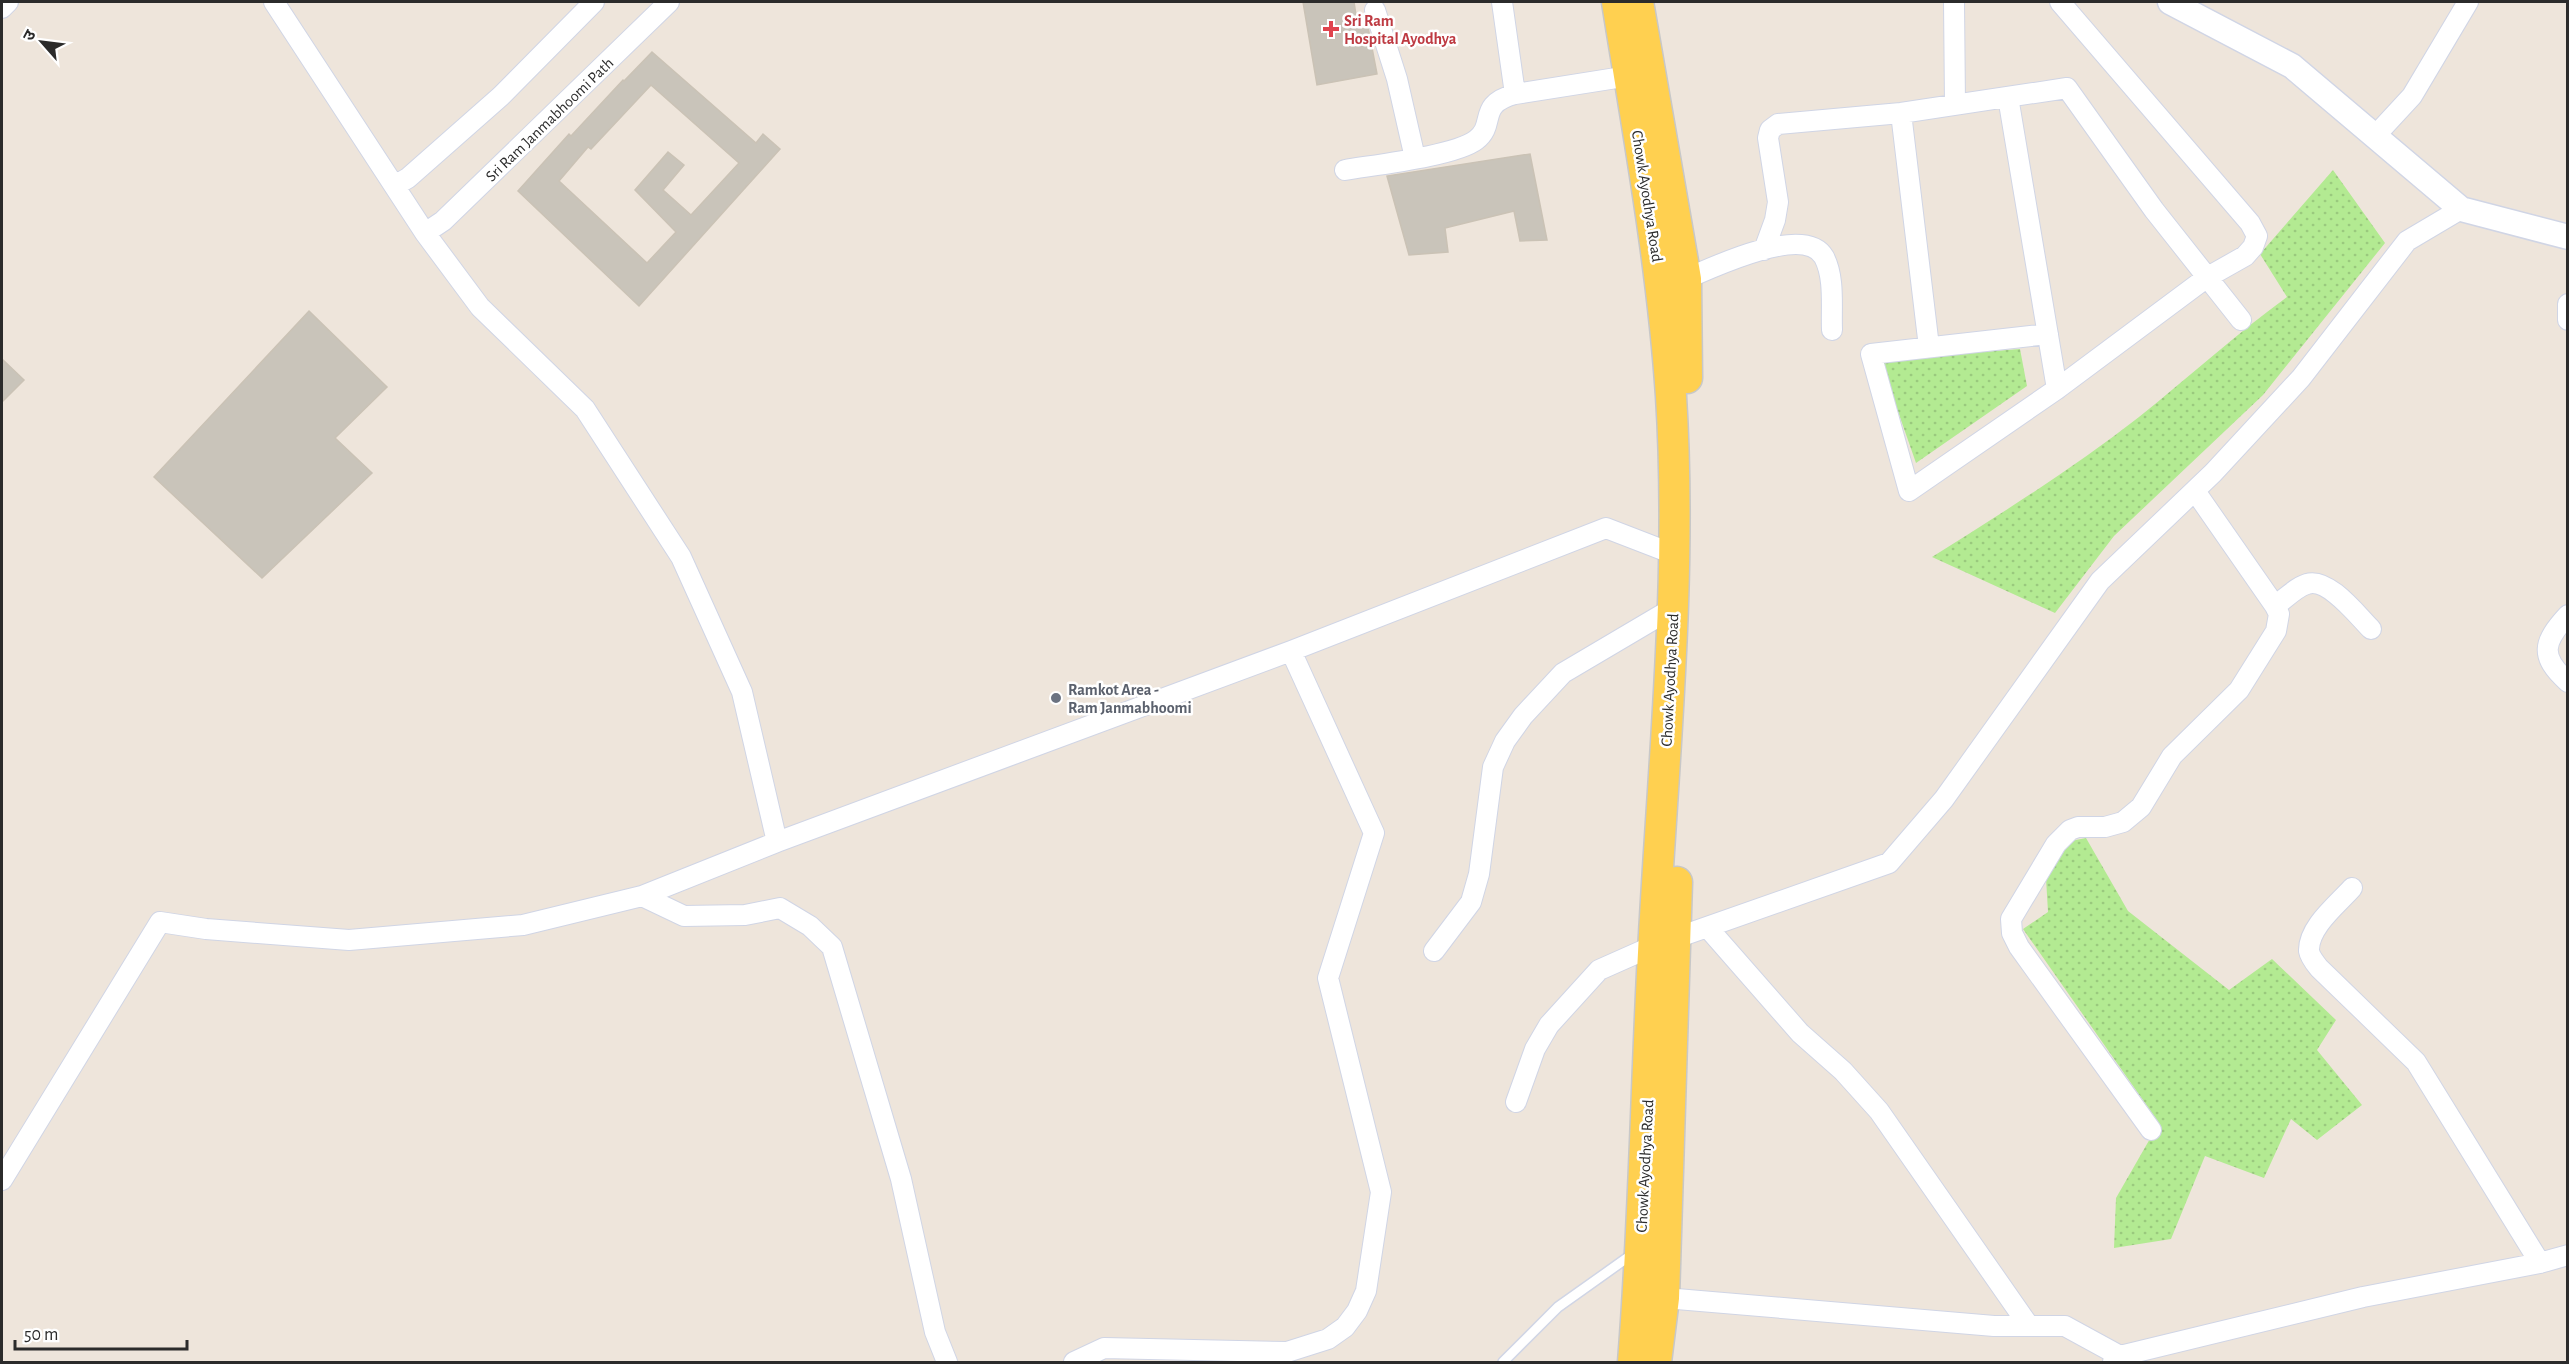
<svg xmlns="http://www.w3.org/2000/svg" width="2569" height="1364" viewBox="0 0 2569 1364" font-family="'Alegreya Sans','Noto Sans Devanagari',sans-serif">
  <defs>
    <pattern id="grass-dots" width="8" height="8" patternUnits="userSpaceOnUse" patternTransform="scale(1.5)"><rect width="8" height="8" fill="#b3ea92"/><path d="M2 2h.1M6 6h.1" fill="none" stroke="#9ac97e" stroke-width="1.8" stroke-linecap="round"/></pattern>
  </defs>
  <rect width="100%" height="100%" fill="#eee5db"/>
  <path fill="url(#grass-dots)" d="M 2333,170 L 2385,243 L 2263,395 L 2114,536 L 2055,613 L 1932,557 C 2002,513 2074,468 2139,417 C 2189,377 2236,334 2287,297 L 2260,254 Z
    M 2020,349 L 2027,386 L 1916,463 L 1880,360 Z
    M 2086,838 L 2128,911 L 2229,990 L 2272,959 L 2336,1020 L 2317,1050 L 2362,1105 L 2317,1140 L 2291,1119 L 2264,1178 L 2205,1156 L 2171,1239 L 2114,1248 L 2116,1198 L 2159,1123 L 2023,929 L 2048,912 L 2046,878 L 2071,841 Z"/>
  <path fill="#c9c4ba" stroke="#cac2b5" stroke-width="1.5" fill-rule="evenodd" d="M 1303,2 L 1354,2 L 1358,28 L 1368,27 L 1377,74 L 1317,85 Z
    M 652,52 L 756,143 L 763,134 L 780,149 L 639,306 L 518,191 L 569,134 L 571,136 L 623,80 L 624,81 ZM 651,85 L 739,163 L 691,215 L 663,190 L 684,165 L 668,152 L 635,190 L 676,232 L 647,263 L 559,181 L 588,147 L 591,149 Z
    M 1530,154 L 1547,240 L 1520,241 L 1514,211 L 1445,228 L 1448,252 L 1409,255 L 1387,176 Z
    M 309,311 L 387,387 L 335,438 L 372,473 L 262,578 L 154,477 Z
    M 2,359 L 24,380 L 2,402 Z"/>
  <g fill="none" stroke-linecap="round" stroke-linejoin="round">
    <g stroke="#d0d5e5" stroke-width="12">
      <path id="service" d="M 1503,1362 L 1558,1307 L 1634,1253"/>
    </g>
    <g stroke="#d0d5e5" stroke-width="22">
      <path id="minor" d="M 274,2 L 425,233 L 480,307 L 585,409 L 681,557 L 742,692 L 777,842
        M 1502,2 L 1515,94 L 1629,76
        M 1954,2 L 1955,105
        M 2,8 L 8,2
        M 1375,10 L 1397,79 L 1415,158
        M 2008,97 L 2057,389
        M 1901,113 L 1929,347
        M 2375,136 L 2412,96 L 2468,2
        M 1345,170 C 1374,165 1455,156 1476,140 C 1497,124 1476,105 1515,94
        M 396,185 L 408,178 L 501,96 L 594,2
        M 425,233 L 443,221 L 669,2
        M 1764,250 L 1775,220 L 1778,202 L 1768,138 L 1770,130 L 1778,124 L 1901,113 L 2067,88 L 2154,210 L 2241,320
        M 1677,283 C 1704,271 1804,222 1824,257 C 1835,278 1831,307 1832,330
        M 2568,304 L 2568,320
        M 2048,334 L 1871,354 L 1909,491 L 2057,389 L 2206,278 L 2245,256 L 2253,247 L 2257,236 L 2250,223 L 2060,2
        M 2275,606 C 2285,599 2296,587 2307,584 C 2328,577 2357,615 2371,629
        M 2568,615 C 2543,642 2539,656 2568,682
        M 2352,888 C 2338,904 2308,927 2309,951 C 2310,957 2315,963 2319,968 L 2416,1062 L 2540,1263
        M 642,896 L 684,916 L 745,915 L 780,908 L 810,926 L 832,947 L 901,1179 L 935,1332 L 947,1362
        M 1708,928 L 1800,1033 L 1843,1071 L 1879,1111 L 2029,1326
        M 1434,951 L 1471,902 L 1479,874 L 1493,767 L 1505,741 L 1523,716 L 1563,673 L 1673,608
        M 1516,1102 L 1535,1049 L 1549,1025 L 1599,970 L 1653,946 L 1889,863 L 1944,799 L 2100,581 L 2213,473 L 2301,378 L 2407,241 L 2461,209
        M 2151,1130 L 2019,947 L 2012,933 L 2011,919 L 2056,844 L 2070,830 L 2078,827 L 2105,827 L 2123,822 L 2141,807 L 2172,756 L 2239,690 L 2276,631 L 2279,614 L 2275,606 L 2195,491
        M 2,1180 L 160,922 L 206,929 L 349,940 L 523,925 L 642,896 L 777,842 L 1291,651 L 1606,528 L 1676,555
        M 1653,1297 L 1994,1326 L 2065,1326 L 2120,1356 L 2113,1362
        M 2120,1356 L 2363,1297 L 2540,1263 L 2568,1255
        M 1074,1362 L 1104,1348 L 1287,1352 L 1328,1339 L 1345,1327 L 1357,1311 L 1366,1291 L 1381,1192 L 1328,978 L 1374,833 L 1291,651"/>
    </g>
    <g stroke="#d0d5e5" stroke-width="27">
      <path id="tertiary" d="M 2170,2 L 2292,66 L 2461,209 L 2568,237"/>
    </g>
    <g stroke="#c8c8c8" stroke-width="33">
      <path id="primary" d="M 1617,2 C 1638,133 1662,263 1671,396 C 1682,570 1665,743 1655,917 C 1646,1065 1645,1214 1633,1362
        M 1638,2 L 1686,279 L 1687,378
        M 1656,1362 L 1664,1298 L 1677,882"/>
    </g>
    <use href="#service" stroke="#fff" stroke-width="9"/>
    <use href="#minor" stroke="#fff" stroke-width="20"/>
    <use href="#tertiary" stroke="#fff" stroke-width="24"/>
    <use href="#primary" stroke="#ffd050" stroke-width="30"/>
  </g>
  <path fill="#e0444e" stroke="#fff" stroke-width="2" d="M1328 20h6v6h6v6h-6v6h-6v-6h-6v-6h6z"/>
  <circle fill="#6b7280" stroke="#fff" stroke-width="2" cx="1056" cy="698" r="6"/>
  <g text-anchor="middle" stroke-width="5" stroke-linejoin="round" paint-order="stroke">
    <g font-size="16" font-weight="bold" fill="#be3a42" stroke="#fff" text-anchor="start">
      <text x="1344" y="26">Sri Ram<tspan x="1344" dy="18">Hospital Ayodhya</tspan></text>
    </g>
    <g font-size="16" fill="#2b2b2b" stroke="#fff">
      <text transform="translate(549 119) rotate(-44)" y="6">Sri Ram Janmabhoomi Path</text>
      <text transform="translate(1648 196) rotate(81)" y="6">Chowk Ayodhya Road</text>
      <text transform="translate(1669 680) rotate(-87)" y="6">Chowk Ayodhya Road</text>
      <text transform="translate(1644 1166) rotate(-87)" y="6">Chowk Ayodhya Road</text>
    </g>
    <g font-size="16" font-weight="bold" fill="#5b616d" stroke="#fff" text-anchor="start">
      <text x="1068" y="695">Ramkot Area -<tspan x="1068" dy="18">Ram Janmabhoomi</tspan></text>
    </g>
  </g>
  <rect width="2569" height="1364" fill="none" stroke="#2b2b2b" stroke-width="6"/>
  <g transform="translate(42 42) rotate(298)" stroke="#ffffff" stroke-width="4.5" paint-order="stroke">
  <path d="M0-4.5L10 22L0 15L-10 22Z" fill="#2b2b2b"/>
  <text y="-9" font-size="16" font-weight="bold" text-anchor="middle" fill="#2b2b2b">उ</text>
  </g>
  <path d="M15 1340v9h172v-9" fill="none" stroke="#2b2b2b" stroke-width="3"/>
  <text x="24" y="1340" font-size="18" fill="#2b2b2b" stroke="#ffffff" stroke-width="4.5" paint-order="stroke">50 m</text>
</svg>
